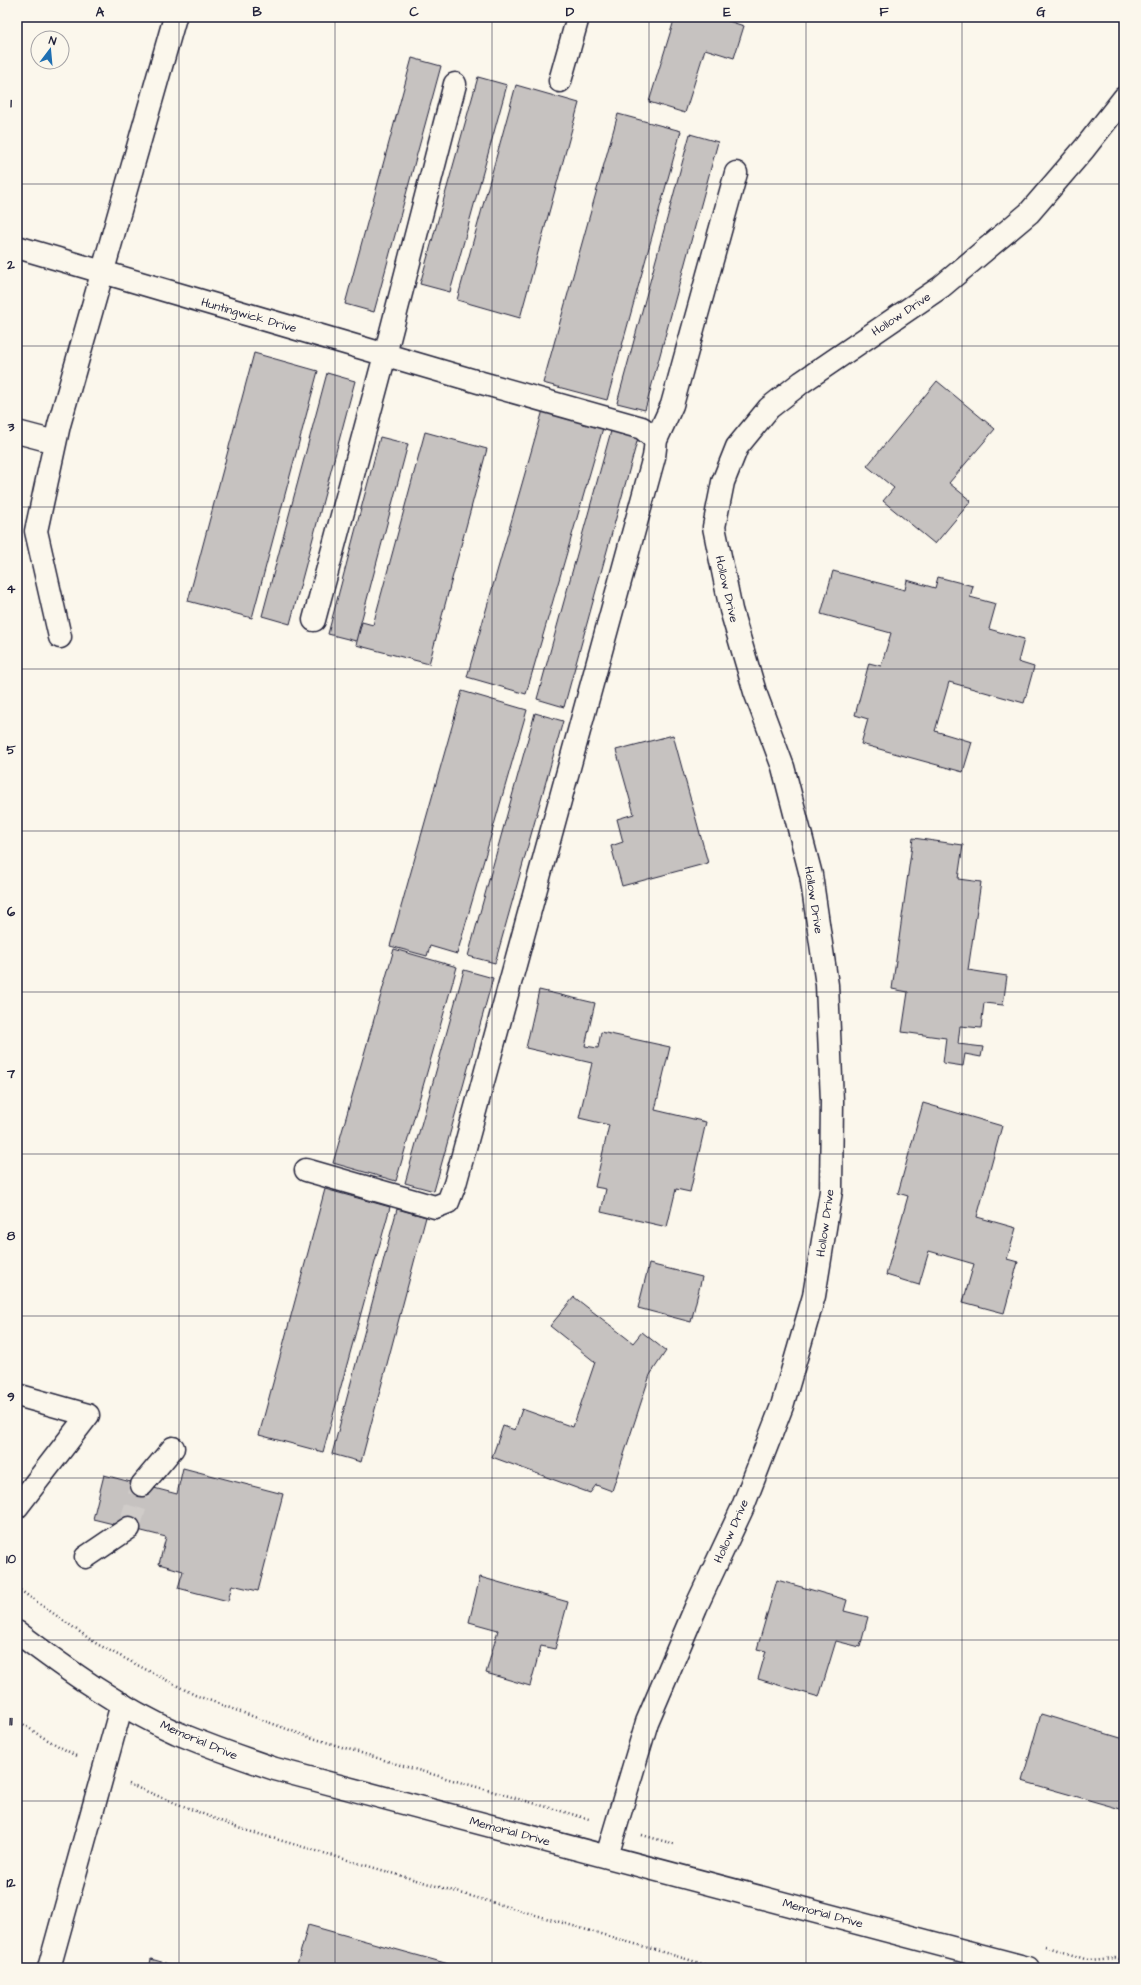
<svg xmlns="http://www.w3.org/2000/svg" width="1141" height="1985" viewBox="0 0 1141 1985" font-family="'Architects Daughter',sans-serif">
  <rect width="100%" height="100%" fill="#fbf7ec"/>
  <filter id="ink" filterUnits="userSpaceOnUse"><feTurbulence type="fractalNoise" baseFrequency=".025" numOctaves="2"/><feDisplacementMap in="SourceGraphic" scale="8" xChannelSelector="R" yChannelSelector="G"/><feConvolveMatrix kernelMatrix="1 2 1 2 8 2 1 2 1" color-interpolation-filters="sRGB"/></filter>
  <g filter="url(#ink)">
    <path fill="#c6c2c0" stroke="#22223b" d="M 675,17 L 716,17 L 744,26 L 734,58 L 705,49 L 685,113 L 649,102 Z
      M 412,58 L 441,66 L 374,312 L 345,304 Z
      M 478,77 L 507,85 L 450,292 L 420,284 Z
      M 516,85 L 579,103 L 520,318 L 457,300 Z
      M 618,114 L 681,131 L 607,400 L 543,383 Z
      M 690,134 L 718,142 L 645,410 L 617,403 Z
      M 254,353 L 318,371 L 252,618 L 188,601 Z
      M 327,373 L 355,381 L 290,624 L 262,616 Z
      M 937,381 L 995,429 L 949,483 L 971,501 L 935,544 L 883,501 L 894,488 L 867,466 Z
      M 543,410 L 603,428 L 526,694 L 467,677 Z
      M 611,431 L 638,438 L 564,707 L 537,699 Z
      M 425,432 L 487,449 L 429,664 L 356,645 L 362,622 L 373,625 Z
      M 380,437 L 408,444 L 356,641 L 328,634 Z
      M 833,571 L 905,590 L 907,580 L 935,588 L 938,577 L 973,586 L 970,597 L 996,604 L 989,629 L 1024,639 L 1018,662 L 1034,667 L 1024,703 L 949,682 L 935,731 L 972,742 L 963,772 L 861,744 L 868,719 L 855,715 L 869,663 L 881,666 L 891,633 L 821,614 Z
      M 462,691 L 527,710 L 457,954 L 430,946 L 427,956 L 390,946 Z
      M 535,713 L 563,721 L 495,963 L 468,956 Z
      M 673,735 L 708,863 L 622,886 L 611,846 L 623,842 L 617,819 L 634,814 L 616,750 Z
      M 913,838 L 963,845 L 958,879 L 981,882 L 968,970 L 1007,976 L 1003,1005 L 984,1003 L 981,1028 L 960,1026 L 958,1044 L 983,1047 L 981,1057 L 965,1054 L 963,1066 L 943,1063 L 946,1038 L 902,1032 L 908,992 L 892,989 Z
      M 394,949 L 457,967 L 396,1181 L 333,1163 Z
      M 464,970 L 493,978 L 434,1191 L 405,1183 Z
      M 539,990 L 595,1003 L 585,1046 L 598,1048 L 601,1032 L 670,1047 L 655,1110 L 706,1122 L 690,1192 L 676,1189 L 667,1227 L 601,1212 L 606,1189 L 595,1187 L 609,1125 L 579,1118 L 592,1063 L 526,1048 Z
      M 923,1103 L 1002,1126 L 977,1217 L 1016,1228 L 1007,1259 L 1018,1262 L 1004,1313 L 963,1302 L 974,1264 L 929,1251 L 919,1285 L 886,1275 L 908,1196 L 898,1193 Z
      M 325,1189 L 390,1207 L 323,1452 L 259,1435 Z
      M 397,1209 L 426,1217 L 361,1462 L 332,1454 Z
      M 649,1264 L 702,1277 L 691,1322 L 638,1308 Z
      M 574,1297 L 633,1343 L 642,1332 L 666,1351 L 650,1375 L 612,1491 L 596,1485 L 590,1493 L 492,1457 L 503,1426 L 515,1430 L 522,1409 L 573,1427 L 595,1362 L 550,1326 Z
      M 183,1468 L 283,1494 L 258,1591 L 232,1585 L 228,1601 L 178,1588 L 183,1571 L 159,1564 L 166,1537 L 93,1519 L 104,1475 L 177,1494 Z
      M 480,1577 L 568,1602 L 555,1649 L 541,1646 L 530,1686 L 486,1673 L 498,1630 L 469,1622 Z
      M 777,1580 L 847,1600 L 844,1611 L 868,1617 L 860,1647 L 836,1641 L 819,1697 L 758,1679 L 766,1651 L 757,1649 Z
      M 1041,1714 L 1124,1739 L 1124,1810 L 1022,1781 Z
      M 308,1925 L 463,1968 L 296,1968 Z
      M 151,1959 L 182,1968 L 149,1968 Z"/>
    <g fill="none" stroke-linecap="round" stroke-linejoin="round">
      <path stroke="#d0ccc9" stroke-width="22" stroke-dasharray="22 11" stroke-linecap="butt" d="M 129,1528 L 142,1485"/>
      <g stroke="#22223b" stroke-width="25">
        <path id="minor" d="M 560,81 L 578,17
          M 17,247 L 482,383 L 642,428 L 656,440 L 654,457 L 455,1184 L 448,1202 L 435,1207 L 306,1170
          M 17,432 L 55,442
          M 656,440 L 672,405 L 736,173
          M 314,620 L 385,355 L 455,84
          M 60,637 L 36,531 L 59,425 L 175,17
          M 17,1395 L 88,1415 L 17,1507
          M 142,1485 L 173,1448
          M 86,1557 L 129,1528
          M 607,1856 L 647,1722 L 696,1607 L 742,1509 L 782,1406 L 814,1296 L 831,1191 L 832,1101 L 827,985 L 811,875 L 783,767 L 755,692 L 731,610 L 714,527 L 723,482 L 737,447 L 769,408 L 802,382 L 941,287 L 1029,213 L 1084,149 L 1124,98
          M 49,1968 L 122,1704"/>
      </g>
      <g stroke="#22223b" stroke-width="25">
        <path id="major" d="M 17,1632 C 67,1670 120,1708 177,1733 C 209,1746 242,1758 275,1769 L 1028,1968"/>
      </g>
      <path stroke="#22223b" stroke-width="2.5" stroke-dasharray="1 3" stroke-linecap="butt" d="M 17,1588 L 97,1644 L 195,1695 L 303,1735 L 400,1765 L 589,1819
        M 17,1720 L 39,1735 L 78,1757
        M 128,1784 L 238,1828 L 717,1968
        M 642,1835 L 674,1844
        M 1045,1946 L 1088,1960 L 1115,1958 L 1124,1960"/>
      <use href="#minor" stroke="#fbf7ec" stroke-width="22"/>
      <use href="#major" stroke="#fbf7ec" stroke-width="22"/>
    </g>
  </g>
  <path fill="none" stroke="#22223b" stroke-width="1" stroke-opacity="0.55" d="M 179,17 L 179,1968M 335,17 L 335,1968M 492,17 L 492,1968M 649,17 L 649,1968M 806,17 L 806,1968M 962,17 L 962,1968M 17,184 L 1124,184M 17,346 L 1124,346M 17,507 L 1124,507M 17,669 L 1124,669M 17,831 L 1124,831M 17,992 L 1124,992M 17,1154 L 1124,1154M 17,1316 L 1124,1316M 17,1478 L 1124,1478M 17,1640 L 1124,1640M 17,1801 L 1124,1801"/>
  <g text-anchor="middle" stroke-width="3" stroke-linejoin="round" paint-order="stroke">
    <g font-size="12" fill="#22223b" stroke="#fbf7ec">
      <text transform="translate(901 314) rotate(-34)" y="4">Hollow Drive</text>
      <text transform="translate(249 315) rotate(16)" y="4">Huntingwick Drive</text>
      <text transform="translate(727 589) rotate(77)" y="4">Hollow Drive</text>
      <text transform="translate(814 900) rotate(81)" y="4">Hollow Drive</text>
      <text transform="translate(825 1223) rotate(-82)" y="4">Hollow Drive</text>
      <text transform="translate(731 1531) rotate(-66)" y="4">Hollow Drive</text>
      <text transform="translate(199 1740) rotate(23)" y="4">Memorial Drive</text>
      <text transform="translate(510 1831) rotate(15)" y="4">Memorial Drive</text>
      <text transform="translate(823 1913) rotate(15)" y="4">Memorial Drive</text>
    </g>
  </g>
  <rect width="1141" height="1985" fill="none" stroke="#fbf7ec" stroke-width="44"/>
  <g transform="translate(50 50) rotate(16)"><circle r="19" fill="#fbf7ec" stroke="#a4a2a5"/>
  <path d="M0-3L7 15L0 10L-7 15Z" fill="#1f6fb2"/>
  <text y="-6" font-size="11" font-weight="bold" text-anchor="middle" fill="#22223b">N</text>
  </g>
  <rect x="22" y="22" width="1097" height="1941" fill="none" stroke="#22223b" stroke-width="1.5"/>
  <g font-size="13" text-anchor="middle" font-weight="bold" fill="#22223b">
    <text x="100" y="16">A</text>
    <text x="257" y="16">B</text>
    <text x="414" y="16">C</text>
    <text x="570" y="16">D</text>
    <text x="727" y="16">E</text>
    <text x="884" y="16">F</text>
    <text x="1041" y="16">G</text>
    <text x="11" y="107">1</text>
    <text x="11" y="269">2</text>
    <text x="11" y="431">3</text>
    <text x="11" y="593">4</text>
    <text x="11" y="754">5</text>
    <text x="11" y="916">6</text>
    <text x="11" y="1078">7</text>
    <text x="11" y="1240">8</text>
    <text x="11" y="1401">9</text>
    <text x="11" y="1563">10</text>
    <text x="11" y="1725">11</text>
    <text x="11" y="1887">12</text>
  </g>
</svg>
